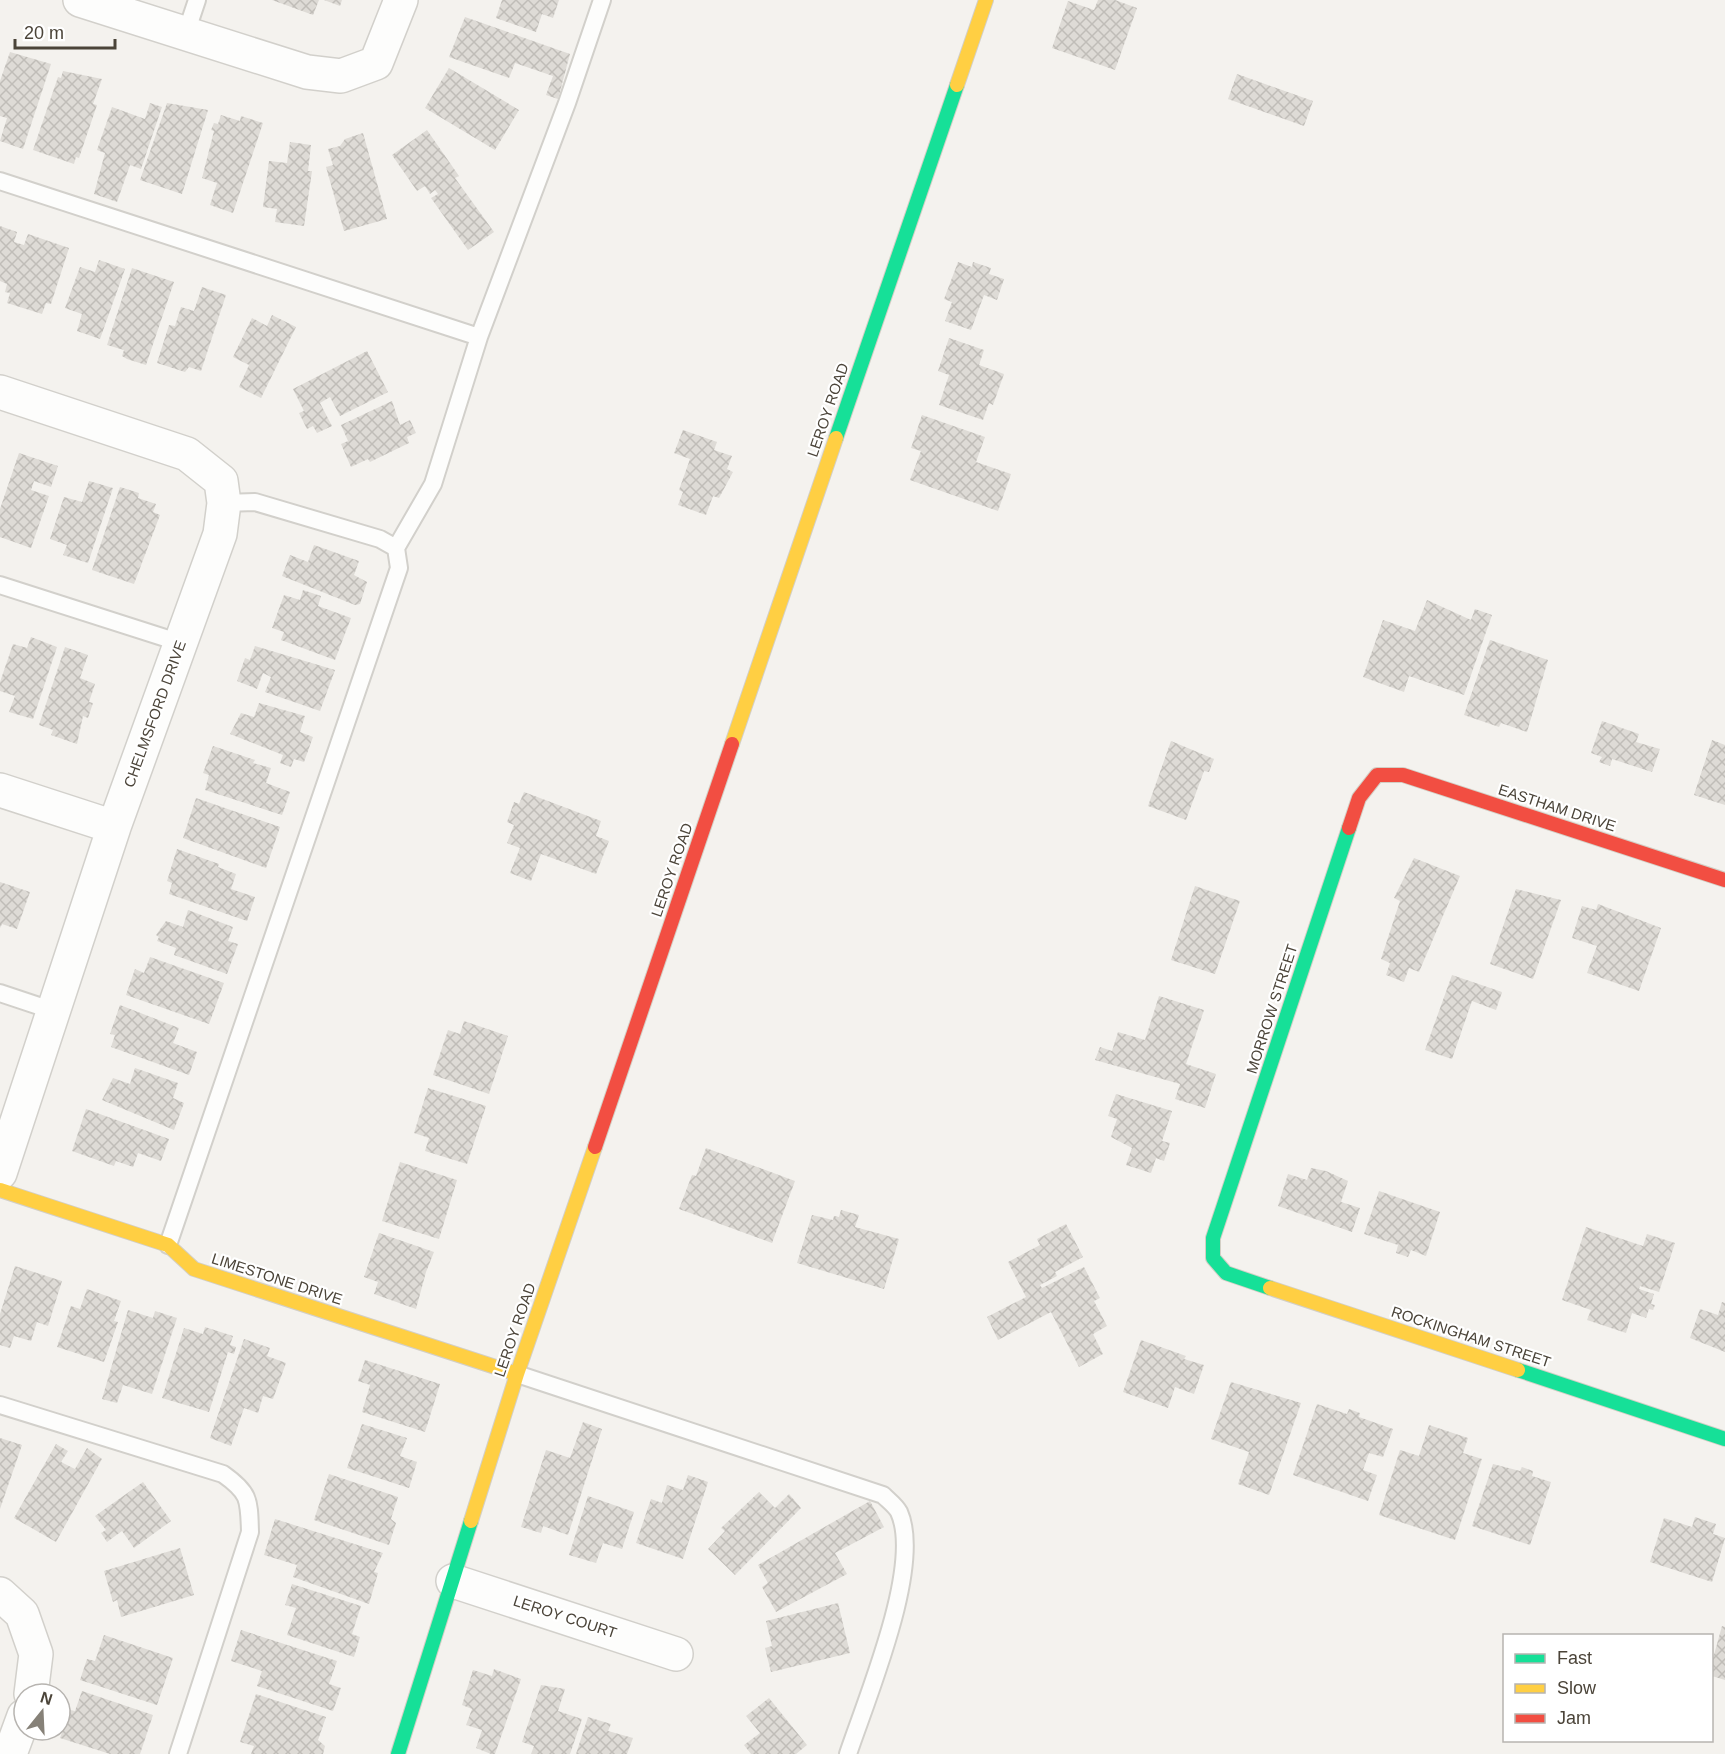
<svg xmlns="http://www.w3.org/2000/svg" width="1725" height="1754" viewBox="0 0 1725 1754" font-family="Arial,sans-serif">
  <defs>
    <pattern id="building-cross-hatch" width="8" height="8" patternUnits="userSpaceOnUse" patternTransform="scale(1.5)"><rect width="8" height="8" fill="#dedbd6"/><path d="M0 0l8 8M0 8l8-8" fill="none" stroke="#c0bdb8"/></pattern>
  </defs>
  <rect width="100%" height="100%" fill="#f4f2ee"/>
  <path fill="url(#building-cross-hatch)" d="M 272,0 L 319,0 L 313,15 Z
    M 324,0 L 342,0 L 340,6 Z
    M 502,0 L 559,0 L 553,18 L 542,14 L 536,32 L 496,18 Z
    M 1098,0 L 1115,0 L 1137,8 L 1115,70 L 1052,48 L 1068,1 L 1094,10 Z
    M 465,17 L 570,54 L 558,99 L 546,95 L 553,76 L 515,63 L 509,78 L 449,57 Z
    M 10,52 L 51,64 L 23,149 L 0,141 L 7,118 L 0,116 L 0,81 Z
    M 449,68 L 519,110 L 495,150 L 425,108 Z
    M 63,71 L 102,79 L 93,104 L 97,105 L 79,158 L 76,157 L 74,164 L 33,150 L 58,77 L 61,78 Z
    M 1237,74 L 1313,101 L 1304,126 L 1228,99 Z
    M 150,103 L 162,107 L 141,169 L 130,165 L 117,202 L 94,194 L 105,153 L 97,150 L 112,107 L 145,119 Z
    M 167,103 L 208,110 L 182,194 L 140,180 Z
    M 221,115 L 240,121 L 241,116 L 263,123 L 233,213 L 210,205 L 217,183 L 202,178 L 214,131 L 211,130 L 214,123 L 218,124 Z
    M 427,130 L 459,176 L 455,178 L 494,232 L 468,250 L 431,198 L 438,194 L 435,190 L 430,194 L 425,186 L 417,191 L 392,155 Z
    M 363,133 L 387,219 L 344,231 L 326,167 L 333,165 L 328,149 L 340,146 L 345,139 Z
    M 290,142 L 311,145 L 308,171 L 312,171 L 304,226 L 275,222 L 277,209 L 263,207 L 269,161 L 287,163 Z
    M 0,226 L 17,232 L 14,242 L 24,245 L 28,234 L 69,248 L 51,304 L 46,303 L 42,314 L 7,303 L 10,293 L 5,292 L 7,284 L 0,281 Z
    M 99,260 L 125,269 L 100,339 L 77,331 L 82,314 L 65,308 L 80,267 L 95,272 Z
    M 958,262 L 972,267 L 973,262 L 991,268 L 989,274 L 1004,279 L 997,300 L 984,295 L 971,330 L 945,321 L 952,302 L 944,299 Z
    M 132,268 L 174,282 L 146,365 L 127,359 L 122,356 L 124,350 L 107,345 Z
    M 202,287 L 226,295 L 201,371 L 189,367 L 185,372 L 157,363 L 169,325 L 175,326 L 181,307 L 194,311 Z
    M 272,315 L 296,327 L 261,398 L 239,387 L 249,365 L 233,357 L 252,318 L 267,326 Z
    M 949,338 L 984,350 L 979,365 L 1004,374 L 993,405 L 989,403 L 983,420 L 939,405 L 949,375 L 938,371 Z
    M 367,351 L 388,392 L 340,416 L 330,397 L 320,403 L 332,426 L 317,433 L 313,426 L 307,429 L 299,413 L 304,411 L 293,389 Z
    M 392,401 L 400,425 L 410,420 L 416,433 L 407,437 L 409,443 L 370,462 L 368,459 L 351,467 L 341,444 L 348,441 L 341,425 Z
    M 922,415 L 985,437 L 976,462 L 1011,474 L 998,511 L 910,480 L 921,451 L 911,448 Z
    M 683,430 L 717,442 L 714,450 L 732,456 L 727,469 L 733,472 L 719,498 L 713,496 L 706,515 L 678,505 L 683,492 L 679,490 L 690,459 L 674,453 Z
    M 19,453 L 58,466 L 51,487 L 34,481 L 31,490 L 49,496 L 31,548 L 0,537 L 0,509 Z
    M 89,481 L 113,488 L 88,563 L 63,555 L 67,545 L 50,539 L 64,497 L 82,502 Z
    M 120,487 L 139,493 L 138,498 L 156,504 L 153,512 L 160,515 L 134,584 L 92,570 Z
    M 314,545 L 359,561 L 354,575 L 367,582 L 360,604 L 355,605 L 282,576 L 290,555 L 308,562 Z
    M 303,590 L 321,596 L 318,606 L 351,618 L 335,660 L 281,640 L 284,632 L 272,628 L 284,595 L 300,600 Z
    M 1427,600 L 1471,620 L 1475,609 L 1492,615 L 1464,695 L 1409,676 L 1404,692 L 1363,677 L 1383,620 L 1415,631 Z
    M 31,637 L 57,647 L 33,719 L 9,712 L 15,696 L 0,691 L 0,682 L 13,644 L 27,648 Z
    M 1490,640 L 1548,660 L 1527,732 L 1501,723 L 1499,727 L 1464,715 Z
    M 255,646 L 335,670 L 320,711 L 265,692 L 271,677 L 263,673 L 257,689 L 237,681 L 245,658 L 250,660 Z
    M 65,647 L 88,655 L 80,678 L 95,684 L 89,702 L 93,703 L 88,718 L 83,716 L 77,744 L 51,735 L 53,730 L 39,725 Z
    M 259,703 L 305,716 L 300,732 L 313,737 L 304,762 L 294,759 L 291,767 L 280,763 L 283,755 L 230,734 L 241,713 L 254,717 Z
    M 1602,721 L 1639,734 L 1636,742 L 1660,749 L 1652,772 L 1612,759 L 1610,766 L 1599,762 L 1602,757 L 1591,753 Z
    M 1712,740 L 1725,745 L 1725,805 L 1694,795 Z
    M 1171,741 L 1214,759 L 1209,772 L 1204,771 L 1186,820 L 1148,806 Z
    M 213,746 L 255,760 L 253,763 L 271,768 L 266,783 L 290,792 L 282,815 L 205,790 L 209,775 L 203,773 Z
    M 524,792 L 601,821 L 596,836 L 609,841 L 596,874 L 541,854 L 531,881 L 510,873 L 520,848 L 507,843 L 514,825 L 507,822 L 514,802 L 519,804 Z
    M 196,798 L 280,827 L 266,868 L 183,838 Z
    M 177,849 L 219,864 L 218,867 L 236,874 L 231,889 L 255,897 L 247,921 L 169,894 L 172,883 L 167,881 Z
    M 1414,858 L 1460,876 L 1419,972 L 1409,968 L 1404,982 L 1386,975 L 1390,963 L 1381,959 L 1400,901 L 1394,898 Z
    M 0,882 L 30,892 L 17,929 L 2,924 L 0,928 Z
    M 1195,886 L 1240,901 L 1215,974 L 1171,960 Z
    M 1516,889 L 1561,900 L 1533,979 L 1490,964 Z
    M 1598,904 L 1661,928 L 1639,991 L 1587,973 L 1597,946 L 1572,938 L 1582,906 L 1596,910 Z
    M 188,910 L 233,927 L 228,941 L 238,944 L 227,974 L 174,955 L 176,948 L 157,941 L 159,937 L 156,935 L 166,921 L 183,927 Z
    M 150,957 L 224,983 L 209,1024 L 126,995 L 135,969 L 144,973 Z
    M 1452,975 L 1502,992 L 1496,1010 L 1472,1001 L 1452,1059 L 1425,1050 Z
    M 1159,996 L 1204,1010 L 1186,1064 L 1216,1074 L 1205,1108 L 1175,1099 L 1180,1084 L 1095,1060 L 1100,1047 L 1112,1051 L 1118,1032 L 1145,1040 Z
    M 120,1005 L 179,1028 L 173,1043 L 197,1052 L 189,1075 L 111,1047 L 115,1035 L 110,1034 Z
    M 464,1021 L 508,1036 L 489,1094 L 433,1075 L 448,1030 L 460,1034 Z
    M 135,1068 L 178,1083 L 173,1098 L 184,1103 L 174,1130 L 102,1100 L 113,1078 L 130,1084 Z
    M 428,1088 L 486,1106 L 467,1164 L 425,1151 L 429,1138 L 414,1133 Z
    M 1116,1094 L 1172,1111 L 1162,1141 L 1170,1143 L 1164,1161 L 1156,1158 L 1151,1173 L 1126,1165 L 1132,1148 L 1111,1137 L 1117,1119 L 1108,1116 Z
    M 86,1109 L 169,1139 L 161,1161 L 138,1153 L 133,1167 L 116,1161 L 114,1166 L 72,1151 Z
    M 706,1148 L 795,1181 L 772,1243 L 679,1209 L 692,1175 L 696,1176 Z
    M 400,1162 L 457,1180 L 439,1239 L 382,1221 Z
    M 1311,1168 L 1326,1171 L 1348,1181 L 1341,1202 L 1360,1208 L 1352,1232 L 1278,1206 L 1288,1174 L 1307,1180 Z
    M 1379,1191 L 1440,1212 L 1426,1256 L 1411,1250 L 1408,1257 L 1396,1253 L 1398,1245 L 1364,1234 Z
    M 841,1210 L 859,1215 L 855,1227 L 899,1239 L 884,1289 L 797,1263 L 812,1215 L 833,1220 L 834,1216 L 839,1217 Z
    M 1066,1224 L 1083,1257 L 1055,1272 L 1057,1276 L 1040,1285 L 1042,1288 L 1084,1267 L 1100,1298 L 1094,1301 L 1107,1326 L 1093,1334 L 1103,1354 L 1079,1367 L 1051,1312 L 998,1340 L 987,1317 L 1026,1297 L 1008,1262 L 1040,1245 L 1037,1239 Z
    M 1586,1227 L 1643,1246 L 1647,1234 L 1675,1243 L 1659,1292 L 1640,1286 L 1639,1289 L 1654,1294 L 1651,1304 L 1655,1305 L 1653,1310 L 1649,1309 L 1646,1318 L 1632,1313 L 1626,1333 L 1587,1320 L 1591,1310 L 1562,1300 Z
    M 379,1233 L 434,1252 L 426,1272 L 416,1309 L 374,1294 L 378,1282 L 364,1277 Z
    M 15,1266 L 62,1281 L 48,1326 L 37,1322 L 31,1341 L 14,1336 L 10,1348 L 0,1345 L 0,1314 Z
    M 87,1289 L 121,1301 L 114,1321 L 118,1322 L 104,1362 L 57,1347 L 71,1306 L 80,1309 Z
    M 1722,1302 L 1725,1303 L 1725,1352 L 1690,1338 L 1700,1309 L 1718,1315 Z
    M 128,1310 L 153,1318 L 155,1311 L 177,1318 L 152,1394 L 123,1385 L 117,1403 L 102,1399 Z
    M 205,1327 L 233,1336 L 230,1345 L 236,1347 L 234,1354 L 228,1352 L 209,1412 L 162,1398 L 184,1328 L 203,1334 Z
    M 244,1339 L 270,1348 L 267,1356 L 286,1363 L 273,1399 L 263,1396 L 258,1413 L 244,1408 L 231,1446 L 210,1438 Z
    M 1141,1340 L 1186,1356 L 1184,1359 L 1204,1365 L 1194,1394 L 1175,1387 L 1168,1408 L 1123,1392 Z
    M 365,1360 L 440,1384 L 425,1432 L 362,1412 L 370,1385 L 358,1381 Z
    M 1231,1382 L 1301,1403 L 1269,1495 L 1238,1484 L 1249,1452 L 1211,1439 Z
    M 1317,1404 L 1347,1414 L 1349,1409 L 1360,1413 L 1359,1417 L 1393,1429 L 1383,1457 L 1369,1453 L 1363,1470 L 1377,1475 L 1368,1501 L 1293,1475 Z
    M 583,1422 L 602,1429 L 568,1535 L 543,1526 L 541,1533 L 521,1527 L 546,1450 L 570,1458 Z
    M 362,1424 L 407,1438 L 400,1456 L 417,1462 L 409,1488 L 347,1468 Z
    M 1429,1425 L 1468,1438 L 1463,1453 L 1482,1459 L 1455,1540 L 1379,1515 L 1400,1450 L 1419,1456 Z
    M 0,1438 L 22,1445 L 0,1509 Z
    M 56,1444 L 68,1451 L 61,1462 L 75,1469 L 87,1448 L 102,1459 L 56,1542 L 14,1518 Z
    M 1493,1464 L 1520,1471 L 1522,1467 L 1533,1471 L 1532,1476 L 1551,1482 L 1530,1545 L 1472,1526 Z
    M 329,1474 L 398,1497 L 391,1519 L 396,1523 L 389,1545 L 314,1520 Z
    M 688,1475 L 708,1482 L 683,1559 L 636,1543 L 651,1499 L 662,1503 L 667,1485 L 683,1490 Z
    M 143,1482 L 171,1521 L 134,1548 L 122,1531 L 107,1542 L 101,1533 L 106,1530 L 95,1516 Z
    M 759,1492 L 775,1508 L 789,1494 L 801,1508 L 735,1575 L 708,1549 L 725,1531 L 721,1528 Z
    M 588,1496 L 634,1512 L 622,1549 L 603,1543 L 596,1563 L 569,1555 Z
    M 870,1501 L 884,1527 L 835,1553 L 847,1574 L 776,1612 L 762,1587 L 768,1583 L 758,1565 Z
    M 1695,1517 L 1716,1524 L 1713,1534 L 1725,1538 L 1712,1582 L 1650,1562 L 1664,1518 L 1692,1527 Z
    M 275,1519 L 383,1553 L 374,1572 L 378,1573 L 369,1604 L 293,1577 L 297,1565 L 264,1555 Z
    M 180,1548 L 194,1595 L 121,1617 L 117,1600 L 113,1602 L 104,1571 Z
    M 292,1584 L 361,1606 L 352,1634 L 360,1637 L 354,1657 L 287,1635 L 296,1608 L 285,1605 Z
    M 838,1603 L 850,1653 L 771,1672 L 765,1648 L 772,1646 L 766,1621 Z
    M 1722,1626 L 1725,1627 L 1725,1680 L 1712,1676 L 1712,1662 Z
    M 241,1630 L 337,1661 L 329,1684 L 341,1688 L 333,1711 L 257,1686 L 262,1671 L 231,1661 Z
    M 104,1635 L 173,1658 L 157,1705 L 80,1680 L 87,1659 L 95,1661 Z
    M 494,1669 L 521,1679 L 495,1754 L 491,1754 L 476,1748 L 482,1730 L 466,1725 L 472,1709 L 462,1705 L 473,1670 L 492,1676 Z
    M 541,1685 L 565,1689 L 558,1711 L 582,1719 L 570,1754 L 531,1754 L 534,1746 L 522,1742 Z
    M 82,1691 L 153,1715 L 140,1754 L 110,1754 L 60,1738 L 70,1710 L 75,1711 Z
    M 256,1694 L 326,1717 L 318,1740 L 325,1746 L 323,1754 L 251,1754 L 254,1746 L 240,1742 Z
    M 769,1698 L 807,1745 L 796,1754 L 751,1754 L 744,1745 L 760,1733 L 746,1716 Z
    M 588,1717 L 611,1724 L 608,1731 L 633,1738 L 627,1754 L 576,1754 Z"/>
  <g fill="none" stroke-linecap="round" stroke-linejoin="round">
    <g stroke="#d2d0cb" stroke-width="20">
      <path id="lane" d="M 186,33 L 197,0
        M 0,181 L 479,337 L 433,484 L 396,548
        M 479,337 L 567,103 L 602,0
        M 0,585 L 181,643
        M 0,993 L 54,1011
        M 168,1245 L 399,568 L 396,548 L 380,539 L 255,502 L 224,503
        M 517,1374 L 883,1495 C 888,1500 896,1506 899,1512 C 923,1565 867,1697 848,1754
        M 0,1405 L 223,1474 C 250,1493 249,1500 250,1532 L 178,1754"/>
    </g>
    <g stroke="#d2d0cb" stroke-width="36">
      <path id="street" d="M 80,0 L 307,72 L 341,76 L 376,63 L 401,0
        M 0,392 L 187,454 L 221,481 L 224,503 L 220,534 L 114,827 L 0,1173
        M 0,790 L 114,827
        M 453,1581 L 676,1654
        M 0,1594 L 22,1614 L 36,1654 L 31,1694
        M 10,1754 L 24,1716"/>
    </g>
    <g stroke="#d3cfc5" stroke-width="16">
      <path id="fast" d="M 836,438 L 957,85
        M 1270,1288 L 1226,1273 L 1213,1258 L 1213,1238 L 1349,828
        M 1518,1370 L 1725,1439
        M 398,1754 L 471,1521"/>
    </g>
    <g stroke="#d3cfc5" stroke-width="16">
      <path id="slow" d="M 957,85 L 986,0
        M 732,744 L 836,438
        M 0,1190 L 168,1245 L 194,1269 L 517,1374
        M 1270,1288 L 1518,1370
        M 471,1521 L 517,1374 L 595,1147"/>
    </g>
    <g stroke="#d3cfc5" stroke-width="16">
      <path id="jam" d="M 1349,828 L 1359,798 L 1377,775 L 1403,775 L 1725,880
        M 595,1147 L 732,744"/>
    </g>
    <use href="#lane" stroke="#fdfdfc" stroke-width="16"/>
    <use href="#street" stroke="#fdfdfc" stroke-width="33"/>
    <use href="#fast" stroke="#16e098" stroke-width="14"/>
    <use href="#slow" stroke="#ffcf43" stroke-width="14"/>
    <use href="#jam" stroke="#f24e42" stroke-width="14"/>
  </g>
  <g text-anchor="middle" stroke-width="4.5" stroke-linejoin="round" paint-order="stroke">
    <g font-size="15" fill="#4b4439" stroke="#fff">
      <text transform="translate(828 410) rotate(-71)" y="5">LEROY ROAD</text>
      <text transform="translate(155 714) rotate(-70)" y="5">CHELMSFORD DRIVE</text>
      <text transform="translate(1557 808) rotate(18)" y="5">EASTHAM DRIVE</text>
      <text transform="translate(672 870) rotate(-71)" y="5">LEROY ROAD</text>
      <text transform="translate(1272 1009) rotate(-72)" y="5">MORROW STREET</text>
      <text transform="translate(277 1279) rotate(18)" y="5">LIMESTONE DRIVE</text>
      <text transform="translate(515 1330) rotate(-71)" y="5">LEROY ROAD</text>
      <text transform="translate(1471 1337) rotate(18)" y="5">ROCKINGHAM STREET</text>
      <text transform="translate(565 1617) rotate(18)" y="5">LEROY COURT</text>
    </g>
  </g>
  <rect x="1503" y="1634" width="210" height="108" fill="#ffffff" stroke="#b7b4b0" stroke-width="1.5"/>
  <rect x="1515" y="1654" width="30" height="9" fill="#16e098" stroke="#b7b4b0" stroke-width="1.5"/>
  <text x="1557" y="1664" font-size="18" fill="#4b4439">Fast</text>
  <rect x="1515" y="1684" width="30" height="9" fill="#ffcf43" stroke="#b7b4b0" stroke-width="1.5"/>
  <text x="1557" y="1694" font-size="18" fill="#4b4439">Slow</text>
  <rect x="1515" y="1714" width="30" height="9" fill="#f24e42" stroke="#b7b4b0" stroke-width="1.5"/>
  <text x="1557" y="1724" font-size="18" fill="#4b4439">Jam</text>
  <g transform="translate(42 1712) rotate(18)"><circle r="28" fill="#ffffff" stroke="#b7b4b0" stroke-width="1.5"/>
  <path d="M0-4.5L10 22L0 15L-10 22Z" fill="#868178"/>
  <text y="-9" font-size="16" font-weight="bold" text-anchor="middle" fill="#4b4439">N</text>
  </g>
  <path d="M15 39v9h100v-9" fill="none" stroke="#4b4439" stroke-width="3"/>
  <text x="24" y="39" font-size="18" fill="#4b4439" stroke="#ffffff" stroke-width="4.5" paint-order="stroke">20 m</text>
</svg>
